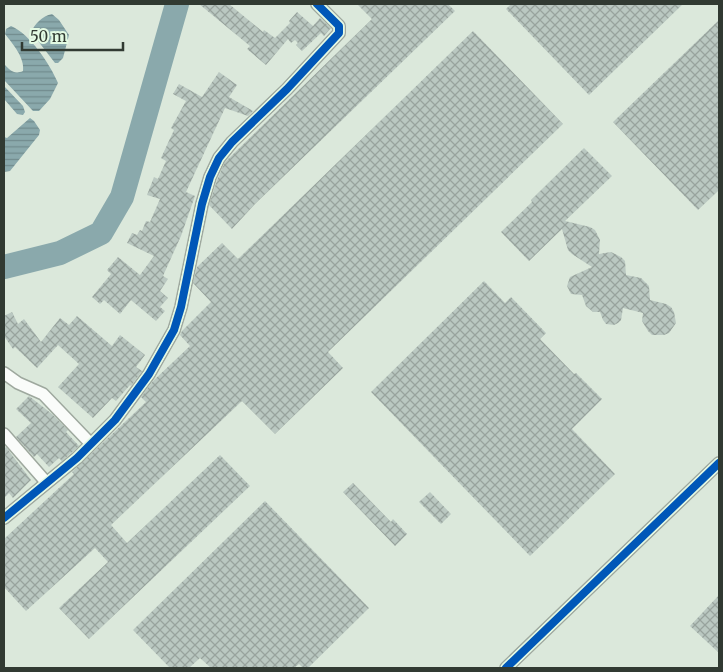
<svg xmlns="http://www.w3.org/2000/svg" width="723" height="672" viewBox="0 0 723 672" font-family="Merriweather,serif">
  <defs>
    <pattern id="water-rules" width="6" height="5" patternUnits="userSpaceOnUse" patternTransform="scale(1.25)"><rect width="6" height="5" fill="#8aa9ac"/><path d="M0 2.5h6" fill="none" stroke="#718b8d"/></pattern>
    <pattern id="building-cross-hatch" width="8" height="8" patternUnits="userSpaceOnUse" patternTransform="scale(1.25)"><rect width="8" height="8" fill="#bac8c1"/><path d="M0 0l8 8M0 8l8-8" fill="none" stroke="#98a39d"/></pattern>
  </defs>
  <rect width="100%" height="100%" fill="#dbe8db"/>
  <path fill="url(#water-rules)" d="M 52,14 L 59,20 L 69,35 L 63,58 L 58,63 L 55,63 L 31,32 C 35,24 42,16 52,14 Z
    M 11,26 C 30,34 50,64 58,83 L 50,99 L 39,111 L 33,111 L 4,80 L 4,64 C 10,70 14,75 23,71 C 25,58 13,44 5,34 L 6,29 Z
    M 4,86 L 23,106 L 25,112 L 23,115 L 17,114 L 4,99 Z
    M 30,118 L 34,121 L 40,130 L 39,135 L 10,171 L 4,172 L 4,137 L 7,138 Z"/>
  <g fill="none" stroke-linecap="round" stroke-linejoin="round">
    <path stroke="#8aa9ac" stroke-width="24" d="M 4,267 L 60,253 L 101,233 L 122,197 L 177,4"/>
  </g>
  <path fill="url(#building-cross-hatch)" d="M 199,4 L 229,4 L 263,32 L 264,30 L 275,38 L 290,23 L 289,21 L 297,12 L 313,26 L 320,18 L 331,28 L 324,36 L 321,33 L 302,51 L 296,45 L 298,43 L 295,40 L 291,43 L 288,39 L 266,65 L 247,49 L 250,46 Z
    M 357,4 L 448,4 L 455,11 L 255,204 L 232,229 L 209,205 L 217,180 L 225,162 L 372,19 Z
    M 511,4 L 683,4 L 589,95 L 506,9 Z
    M 719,20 L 719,190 L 698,210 L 613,122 Z
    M 473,31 L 563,124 L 328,352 L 343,368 L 275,434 L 242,401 L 111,525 L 127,543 L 220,455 L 250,486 L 89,639 L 59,608 L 108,562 L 95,548 L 26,611 L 4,587 L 4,539 L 74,474 L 72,472 L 146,402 L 141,397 L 153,381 L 190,346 L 180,335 L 182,331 L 211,302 L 193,283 L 197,267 L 222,243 L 238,259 Z
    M 219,72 L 237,85 L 229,97 L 253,111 L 248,116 L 225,108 L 186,192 L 195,196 L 181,236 L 163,276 L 168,279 L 160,291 L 168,298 L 160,307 L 165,311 L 156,321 L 131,300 L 120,314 L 104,300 L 100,304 L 92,297 L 111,274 L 107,270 L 118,257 L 140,275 L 154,256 L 127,243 L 132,233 L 137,235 L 140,230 L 142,231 L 146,221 L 150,222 L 160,199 L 147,195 L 154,177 L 158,179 L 166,161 L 161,158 L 174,130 L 171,128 L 186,101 L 173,94 L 179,84 L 202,97 Z
    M 584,148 L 612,176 L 565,221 L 590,227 L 595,230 L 600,240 L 599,254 L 611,252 L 621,257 L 625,261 L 626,275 L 641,278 L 649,286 L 650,300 L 666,304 L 671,307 L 674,312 L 676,323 L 669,333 L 664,335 L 652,335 L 648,331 L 642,321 L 643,313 L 623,308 L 621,320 L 618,323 L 614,325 L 606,324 L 603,320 L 600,312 L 593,312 L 586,306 L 582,295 L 571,294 L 567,286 L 570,277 L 592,267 L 572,254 L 568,250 L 562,229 L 529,261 L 501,232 L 532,202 L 531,200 Z
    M 484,281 L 505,303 L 511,297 L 546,333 L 540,339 L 574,374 L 576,373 L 602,399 L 572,429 L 615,474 L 530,556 L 371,392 Z
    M 12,312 L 18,324 L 24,319 L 41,342 L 60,318 L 69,325 L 77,316 L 112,346 L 120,335 L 145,355 L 136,367 L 142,371 L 131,386 L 130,385 L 116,401 L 112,398 L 93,418 L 58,387 L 79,364 L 58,345 L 37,368 L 15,347 L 13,349 L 4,336 L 4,316 Z
    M 29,396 L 52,414 L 68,430 L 66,432 L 79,446 L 62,461 L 59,458 L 49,467 L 37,454 L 34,457 L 16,437 L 31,423 L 16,409 Z
    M 6,447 L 31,480 L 13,498 L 9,493 L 4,498 L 4,449 Z
    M 353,483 L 391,522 L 393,519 L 407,534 L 395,546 L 343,492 Z
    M 430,492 L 451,514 L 441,524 L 419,502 Z
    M 265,501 L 369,608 L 308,668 L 303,668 L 299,664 L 294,668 L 211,668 L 200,658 L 189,668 L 170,668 L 133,630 Z
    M 719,595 L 719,653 L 690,626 Z"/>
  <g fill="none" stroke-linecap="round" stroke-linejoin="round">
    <g stroke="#9ea89e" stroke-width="14">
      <path id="minor" d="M 4,373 L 18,383 L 43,394 L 91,444
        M 4,434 L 46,482
        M 4,518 L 77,458 L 115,420 L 149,374 L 174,330 L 181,307 L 202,204 L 210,177 L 219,158 L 232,142 L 287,89 L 339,33 L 339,26 L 317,4
        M 506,668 L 719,463"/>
    </g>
    <use href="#minor" stroke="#fafcfa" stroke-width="11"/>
    <g stroke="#e3fae3" stroke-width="11">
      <path id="cycleway" d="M 4,518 L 77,458 L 115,420 L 149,374 L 174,330 L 181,307 L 202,204 L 210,177 L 219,158 L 232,142 L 287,89 L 339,33 L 339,26 L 317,4
        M 506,668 L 719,463"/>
    </g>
    <use href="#cycleway" stroke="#0057b8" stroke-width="8"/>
  </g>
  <rect width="723" height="672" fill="none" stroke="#313a32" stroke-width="10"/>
  <path d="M22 42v8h101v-8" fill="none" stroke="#313a32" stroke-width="2.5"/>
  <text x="30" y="42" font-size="15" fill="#313a32" stroke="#e3fae3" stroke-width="4" paint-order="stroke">50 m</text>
</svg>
